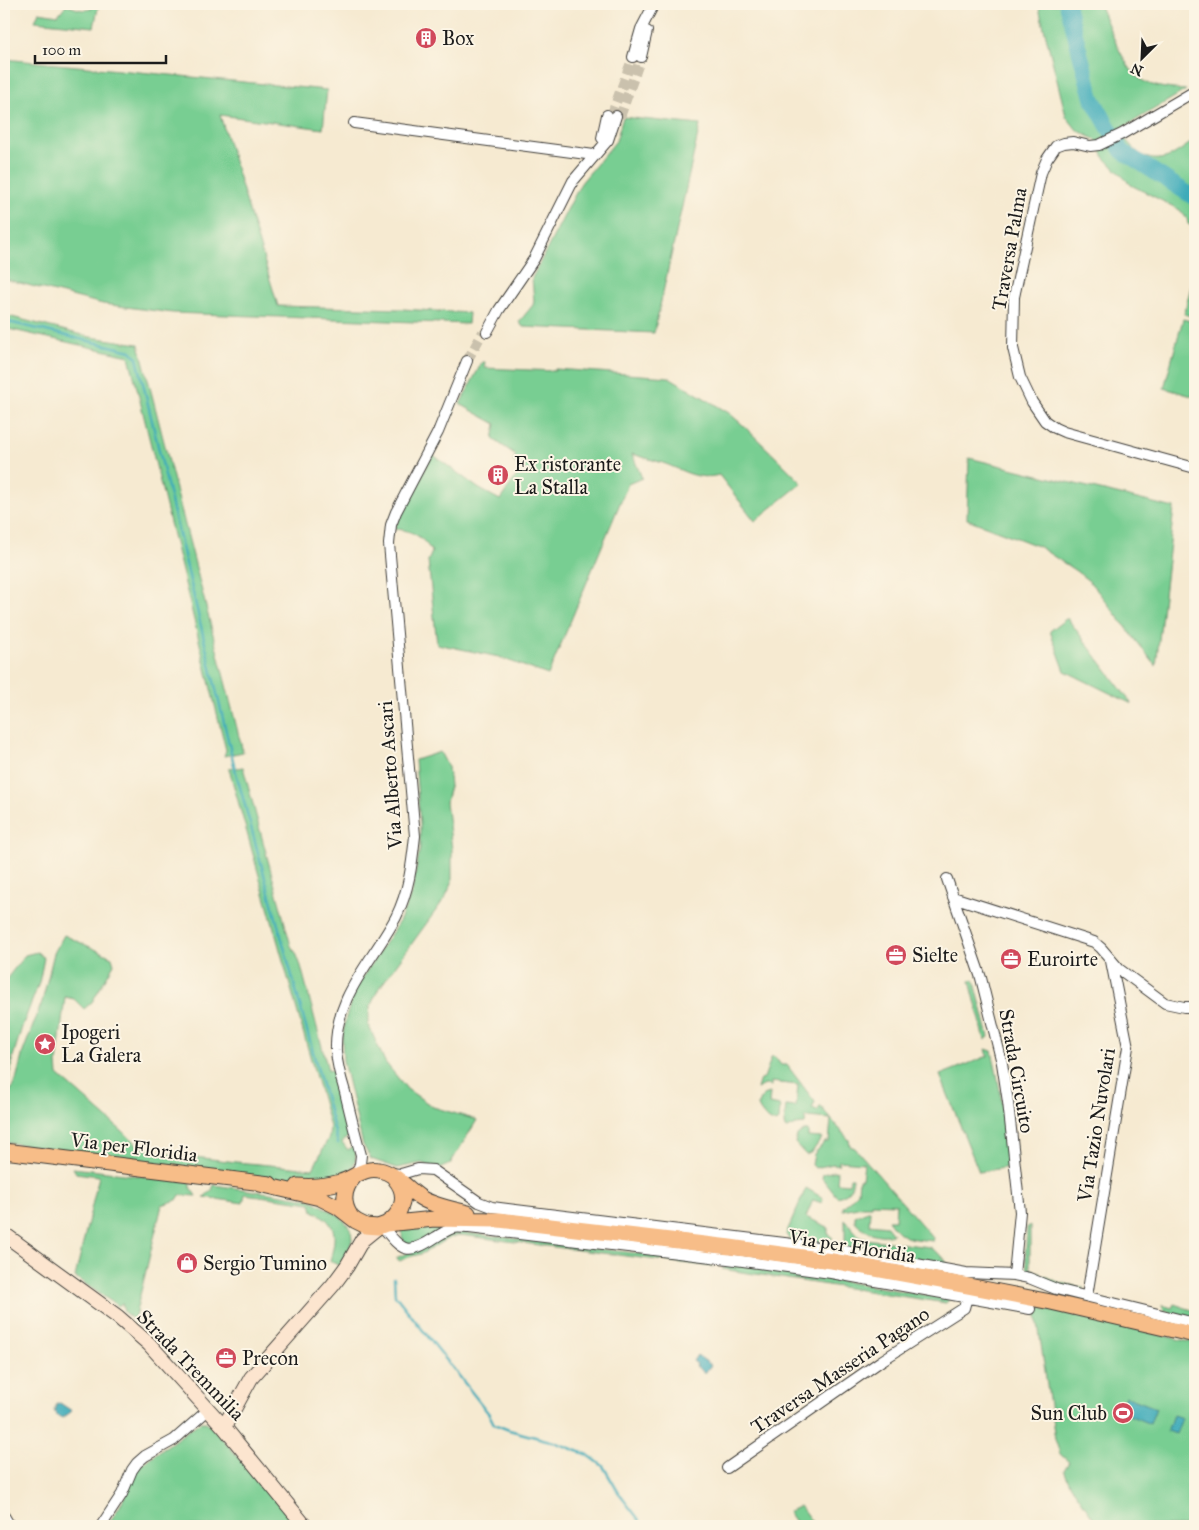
<svg xmlns="http://www.w3.org/2000/svg" width="1199" height="1530" viewBox="0 0 1199 1530" font-family="'IM FELL Great Primer',serif">
  <rect width="100%" height="100%" fill="#fcf5e5"/>
  <filter id="ink" filterUnits="userSpaceOnUse"><feTurbulence type="fractalNoise" baseFrequency=".02" numOctaves="2"/><feDisplacementMap in="SourceGraphic" scale="10" xChannelSelector="R" yChannelSelector="G"/><feConvolveMatrix kernelMatrix="1 2 1 2 8 2 1 2 1" color-interpolation-filters="sRGB"/></filter>
  <filter id="wash" filterUnits="userSpaceOnUse"><feTurbulence type="fractalNoise" baseFrequency=".0096" numOctaves="4" result="noise"/><feDisplacementMap in="SourceGraphic" scale="20" xChannelSelector="R" yChannelSelector="G"/><feGaussianBlur stdDeviation="1.12" result="paint"/><feColorMatrix in="noise" values="0 0 0 0 0 0 0 0 0 0 0 0 0 0 0 0 0 1.4 0 .05"/><feComposite in="paint" operator="in"/></filter>
  <g filter="url(#wash)">
    <rect width="100%" height="100%" fill="#f6ead1"/>
    <path fill="#78ce92" stroke="#4a7557" d="M 95,4 L 99,4 L 94,27 L 35,21 L 39,12 L 58,15 L 66,5 C 76,8 89,15 95,4 Z
      M 1038,4 L 1099,4 C 1108,23 1123,67 1140,79 C 1153,88 1172,89 1186,90 L 1119,130 C 1130,146 1143,164 1165,158 C 1174,156 1187,145 1195,140 L 1195,180 L 1194,183 L 1195,184 L 1195,228 L 1188,224 L 1187,219 L 1180,210 L 1131,185 L 1104,157 L 1096,140 L 1077,130 L 1066,116 Z
      M 4,59 L 327,90 L 323,129 L 220,115 L 278,306 L 402,309 L 469,313 L 468,324 L 173,313 L 103,304 L 4,279 Z
      M 623,117 L 700,125 L 654,333 L 523,327 L 519,322 L 533,305 L 534,301 L 532,278 L 581,183 L 616,141 Z
      M 1195,271 L 1195,317 L 1184,314 Z
      M 4,315 L 90,337 L 139,344 L 243,752 L 224,756 L 226,750 L 129,356 L 4,328 Z
      M 1183,319 L 1195,322 L 1195,397 L 1164,388 Z
      M 482,362 L 485,362 L 484,368 L 555,371 L 555,369 L 669,377 L 729,413 L 744,426 L 802,483 L 755,521 L 719,475 C 697,481 683,470 663,463 C 653,460 642,457 632,454 L 642,478 L 628,484 L 548,675 L 499,657 L 437,644 L 428,561 L 432,552 C 422,536 412,530 394,529 L 432,454 L 478,488 L 500,500 L 522,468 L 513,461 L 516,455 L 493,439 L 496,424 L 460,404 Z
      M 969,458 L 1174,508 L 1156,666 L 1100,594 L 1089,581 L 1076,571 L 1038,546 L 967,519 Z
      M 1066,619 L 1068,619 L 1132,704 L 1065,671 L 1050,631 Z
      M 440,752 L 448,767 L 450,786 L 446,802 L 452,849 L 452,883 L 445,898 L 378,990 L 370,1007 L 368,1024 L 385,1062 L 407,1089 L 433,1107 L 477,1120 L 450,1164 L 439,1169 L 422,1163 L 397,1168 L 371,1159 L 363,1145 L 343,1061 L 342,1040 L 346,1017 L 355,989 L 400,920 L 412,892 L 420,848 L 420,825 L 415,760 Z
      M 243,767 L 291,946 L 296,953 L 301,966 L 328,1070 L 334,1071 L 351,1134 L 342,1142 L 348,1150 L 352,1147 L 355,1148 C 361,1178 329,1178 307,1184 L 4,1142 L 4,1104 L 16,1080 L 23,1052 L 42,1002 L 54,953 L 64,935 L 112,957 L 114,964 L 92,1002 L 84,1009 L 74,999 L 65,997 L 57,1063 L 58,1075 L 140,1147 L 152,1152 L 236,1162 L 313,1169 L 329,1137 L 330,1127 L 229,769 Z
      M 37,952 L 44,958 L 39,983 L 22,1027 L 12,1060 L 10,1076 L 7,1084 L 4,1082 L 4,982 L 25,955 Z
      M 974,979 L 989,1037 L 985,1040 L 970,981 Z
      M 986,1049 L 992,1051 C 1001,1089 1006,1128 1009,1167 L 979,1172 L 940,1075 L 988,1056 Z
      M 772,1056 L 775,1057 L 781,1065 L 787,1065 L 815,1102 L 812,1109 L 818,1111 L 820,1106 L 849,1140 L 850,1146 L 855,1148 L 933,1238 L 933,1241 C 910,1238 902,1241 888,1220 L 895,1220 L 896,1204 L 871,1203 L 871,1206 L 862,1206 L 843,1210 L 843,1207 L 858,1192 L 859,1179 L 862,1179 L 864,1163 L 839,1161 L 838,1165 L 833,1164 L 815,1168 L 812,1165 L 814,1154 L 825,1142 L 829,1142 L 831,1119 L 806,1117 L 805,1124 L 795,1125 L 788,1129 L 785,1128 L 784,1124 L 786,1106 L 796,1107 L 798,1085 L 771,1082 L 771,1086 L 765,1085 L 757,1089 L 760,1079 L 764,1078 Z
      M 770,1093 L 769,1104 L 780,1106 L 779,1121 L 777,1123 C 769,1122 760,1113 758,1106 L 763,1095 Z
      M 804,1131 L 808,1131 L 808,1137 L 822,1138 L 812,1152 L 806,1155 L 795,1143 L 797,1136 Z
      M 73,1168 L 190,1182 L 190,1187 L 196,1196 L 180,1195 L 177,1200 L 162,1205 L 134,1320 L 124,1312 L 122,1303 L 118,1306 L 75,1277 L 99,1176 L 76,1173 Z
      M 834,1171 L 838,1172 L 837,1183 L 849,1184 L 850,1178 L 853,1178 C 852,1190 848,1194 837,1197 L 822,1178 L 823,1174 Z
      M 214,1185 L 310,1199 L 340,1216 L 351,1229 L 352,1240 L 347,1256 L 340,1266 L 330,1261 C 336,1237 339,1223 313,1211 L 311,1203 L 245,1194 L 243,1203 L 204,1197 L 212,1190 Z
      M 806,1188 L 823,1198 L 822,1203 L 813,1200 L 806,1217 L 828,1227 L 828,1234 L 833,1238 L 824,1244 L 789,1239 L 786,1234 Z
      M 868,1211 L 870,1211 L 869,1224 L 887,1226 L 893,1234 C 878,1238 864,1232 855,1221 L 855,1216 Z
      M 845,1220 L 859,1236 L 865,1239 L 929,1247 L 942,1256 L 949,1265 L 845,1247 Z
      M 455,1224 L 415,1245 L 405,1243 L 402,1237 L 403,1229 Z
      M 1030,1226 L 1030,1268 L 1041,1274 L 1041,1276 L 1046,1276 L 1058,1282 L 1084,1288 L 1083,1290 C 1070,1291 1030,1280 1027,1267 C 1024,1257 1027,1238 1027,1227 Z
      M 459,1232 L 710,1262 L 713,1267 L 460,1235 C 445,1237 436,1247 423,1253 C 415,1256 408,1256 400,1261 L 396,1258 L 449,1234 Z
      M 730,1263 L 950,1299 L 946,1303 L 722,1269 Z
      M 1174,1304 L 1195,1311 L 1195,1319 L 1164,1311 L 1162,1305 L 1172,1308 Z
      M 1038,1307 L 1195,1343 L 1195,1517 L 1191,1526 L 1099,1526 L 1070,1484 L 1064,1470 L 1069,1462 L 1060,1454 L 1055,1439 L 1037,1317 Z
      M 200,1422 L 206,1422 L 211,1426 L 298,1526 L 107,1526 L 120,1506 L 139,1466 Z
      M 800,1506 L 815,1526 L 798,1526 L 788,1512 Z"/>
    <path fill="#3cabb9" stroke="#2c646a" d="M 697,1355 L 711,1365 L 705,1373 L 696,1366 L 697,1364 L 693,1361 Z
      M 1125,1396 L 1156,1408 L 1150,1424 L 1119,1411 Z
      M 60,1403 L 72,1411 L 63,1418 L 56,1415 L 54,1410 L 57,1404 Z
      M 1173,1415 L 1182,1418 L 1176,1434 L 1167,1431 Z"/>
    <g fill="none" stroke-linecap="round" stroke-linejoin="round">
      <path stroke="#3cabb9" stroke-width="2.5" d="M 4,321 L 131,351 L 137,358 L 235,769 L 338,1143
        M 394,1278 L 395,1295 L 489,1414 L 494,1424 L 509,1430 L 554,1442 L 588,1455 L 603,1466 L 620,1495 L 640,1521"/>
      <path stroke="#3cabb9" stroke-width="16" d="M 1067,4 L 1092,98 L 1122,151 L 1195,198"/>
    </g>
  </g>
  <g filter="url(#ink)">
    <g fill="none" stroke-linecap="round" stroke-linejoin="round">
      <path stroke="#cac1ad" stroke-width="10" stroke-dasharray="10 5" stroke-linecap="butt" d="M 611,116 L 633,57
        M 620,117 L 641,57
        M 467,361 L 483,332"/>
      <g stroke="#3d3b37" stroke-width="12">
        <path id="minor" d="M 633,57 L 641,29 L 654,4
          M 641,57 L 647,31
          M 1195,91 L 1122,134 L 1099,145 L 1090,146 L 1073,142 L 1064,143 L 1056,146 L 1047,159 L 1041,173 L 1014,297 L 1013,348 L 1020,377 L 1032,402 L 1045,421 L 1055,428 L 1064,432 L 1195,468
          M 354,123 L 594,155
          M 602,138 L 607,115
          M 487,332 L 499,310 L 534,259 L 573,181 L 608,140 L 616,116
          M 947,879 L 981,978 L 1002,1063 L 1008,1102 L 1020,1212 L 1014,1275
          M 953,897 L 1094,942 L 1101,948 L 1119,969 L 1165,1003 L 1184,1007 L 1195,1007
          M 390,1173 L 401,1174 L 418,1169 L 433,1170 L 479,1202 L 492,1207 L 834,1249 L 966,1273 L 1014,1275 L 1029,1278 L 1056,1289 L 1195,1323
          M 356,1175 L 360,1164 L 361,1155 C 355,1134 350,1113 345,1092 C 341,1079 337,1065 336,1051 C 334,996 373,961 396,917 C 409,891 412,864 415,836 L 389,544 L 391,525 L 396,512 L 438,432 L 467,361
          M 382,1226 C 403,1252 407,1256 436,1237 C 441,1234 447,1230 453,1228 C 458,1227 464,1228 469,1228 L 728,1259 L 831,1273 L 1030,1309
          M 1087,1296 L 1128,1047 L 1111,961
          M 727,1468 L 881,1361 L 964,1308 L 967,1297
          M 4,1516 L 10,1526
          M 101,1526 L 122,1494 L 132,1470 L 137,1463 L 145,1456 L 174,1440 L 208,1410"/>
      </g>
      <g stroke="#3d3b37" stroke-width="16">
        <path id="secondary" d="M 4,1234 L 118,1317 L 149,1344 L 224,1427 L 305,1526
          M 224,1427 L 251,1378 L 333,1285 L 347,1266 L 362,1240 L 378,1227"/>
      </g>
      <g stroke="#3d3b37" stroke-width="17">
        <path id="primary" d="M 4,1151 L 270,1184
          M 260,1184 L 320,1198 L 338,1207 L 356,1221 L 366,1226 L 378,1227 L 386,1224 L 434,1219 L 499,1220 L 730,1247 L 832,1261 L 963,1285 L 1051,1302 L 1195,1335
          M 298,1186 C 312,1187 327,1186 340,1182 C 354,1178 364,1167 379,1170 C 396,1173 407,1189 421,1198 C 434,1206 452,1209 468,1213
          M 350,1215 C 342,1202 343,1189 354,1177
          M 386,1224 C 402,1214 409,1195 395,1179"/>
      </g>
      <use href="#minor" stroke="#fff" stroke-width="10"/>
      <use href="#secondary" stroke="#fce5cf" stroke-width="14"/>
      <use href="#primary" stroke="#f7bd88" stroke-width="15"/>
    </g>
  </g>
  <defs>
    <g id="building-disc" transform="scale(1.125)"><circle r="9.5" fill="#d1495b" stroke="#fcf5e5"/><path d="M-4-6H4V6H1V3H-1V6H-4ZM-2.5-4.3h1.7v1.8h-1.7ZM.8-4.3h1.7v1.8H.8ZM-2.5-1h1.7V.8h-1.7ZM.8-1h1.7V.8H.8Z" fill="#fff"/></g>
    <g id="office-disc" transform="scale(1.125)"><circle r="9.5" fill="#d1495b" stroke="#fcf5e5"/><path d="M-6-3h4V-5.5h4V-3h4V5H-6ZM-1-4.5V-3h2v-1.5ZM-6 0V1H6V0Z" fill="#fff"/></g>
    <g id="sight-disc" transform="scale(1.125)"><circle r="9.5" fill="#d1495b" stroke="#fcf5e5"/><path d="M0-6L1.8-2.2L6-1.7L2.9 1.2L3.7 5.4L0 3.3L-3.7 5.4L-2.9 1.2L-6-1.7L-1.8-2.2Z" fill="#fff"/></g>
    <g id="shop-disc" transform="scale(1.125)"><circle r="9.5" fill="#d1495b" stroke="#fcf5e5"/><path d="M-5-2.5h2.3a2.7 3.5 0 0 1 5.4 0H5L5.5 6h-11ZM-1.5-2.5h3a1.5 2.3 0 0 0-3 0Z" fill="#fff"/></g>
    <g id="stadium-disc" transform="scale(1.125)"><circle r="9.5" fill="#d1495b" stroke="#fcf5e5"/><path d="M0-5a6.5 5 0 1 0 0 10a6.5 5 0 1 0 0-10ZM-3.5-1.8h7v3.6h-7Z" fill="#fff"/></g>
  </defs>
  <g fill-rule="evenodd">
    <use href="#building-disc" x="426" y="38"/>
    <use href="#building-disc" x="498" y="475"/>
    <use href="#office-disc" x="896" y="955"/>
    <use href="#office-disc" x="1011" y="959"/>
    <use href="#sight-disc" x="45" y="1044"/>
    <use href="#shop-disc" x="187" y="1263"/>
    <use href="#office-disc" x="226" y="1358"/>
    <use href="#stadium-disc" x="1123" y="1413"/>
  </g>
  <g text-anchor="middle" stroke-width="4" stroke-linejoin="round" paint-order="stroke">
    <g font-size="20" fill="#1c1c1c" stroke="#fcf5e5" text-anchor="start">
      <text x="442" y="45">Box</text>
      <text x="514" y="471">Ex ristorante<tspan x="514" dy="23">La Stalla</tspan></text>
      <text x="912" y="962">Sielte</text>
      <text x="1027" y="966">Euroirte</text>
      <text x="61" y="1039">Ipogeri<tspan x="61" dy="23">La Galera</tspan></text>
      <text x="203" y="1270">Sergio Tumino</text>
      <text x="242" y="1365">Precon</text>
      <text x="1107" y="1420" text-anchor="end">Sun Club</text>
    </g>
    <g font-size="20" fill="#1c1c1c" stroke="#fcf5e5">
      <text transform="translate(1009 249) rotate(-80)" y="7">Traversa Palma</text>
      <text transform="translate(390 775) rotate(-94)" y="7">Via Alberto Ascari</text>
      <text transform="translate(1017 1071) rotate(80)" y="7">Strada Circuito</text>
      <text transform="translate(1096 1125) rotate(-81)" y="7">Via Tazio Nuvolari</text>
      <text transform="translate(134 1147) rotate(7)" y="7">Via per Floridia</text>
      <text transform="translate(852 1246) rotate(9)" y="7">Via per Floridia</text>
      <text transform="translate(191 1365) rotate(46)" y="7">Strada Tremmilia</text>
      <text transform="translate(840 1370) rotate(-34)" y="7">Traversa Masseria Pagano</text>
    </g>
  </g>
  <rect width="1199" height="1530" fill="none" stroke="#fcf5e5" stroke-width="20"/>
  <g transform="translate(1142 58) rotate(204)" stroke="#fcf5e5" stroke-width="4" paint-order="stroke">
  <path d="M0-4L9 19L0 12L-9 19Z" fill="#1c1c1c"/>
  <text y="-8" font-size="14" font-weight="bold" text-anchor="middle" fill="#1c1c1c">N</text>
  </g>
  <path d="M35 55v8h131v-8" fill="none" stroke="#1c1c1c" stroke-width="2.5"/>
  <text x="42" y="55" font-size="15" fill="#1c1c1c" stroke="#fcf5e5" stroke-width="4" paint-order="stroke">100 m</text>
</svg>
